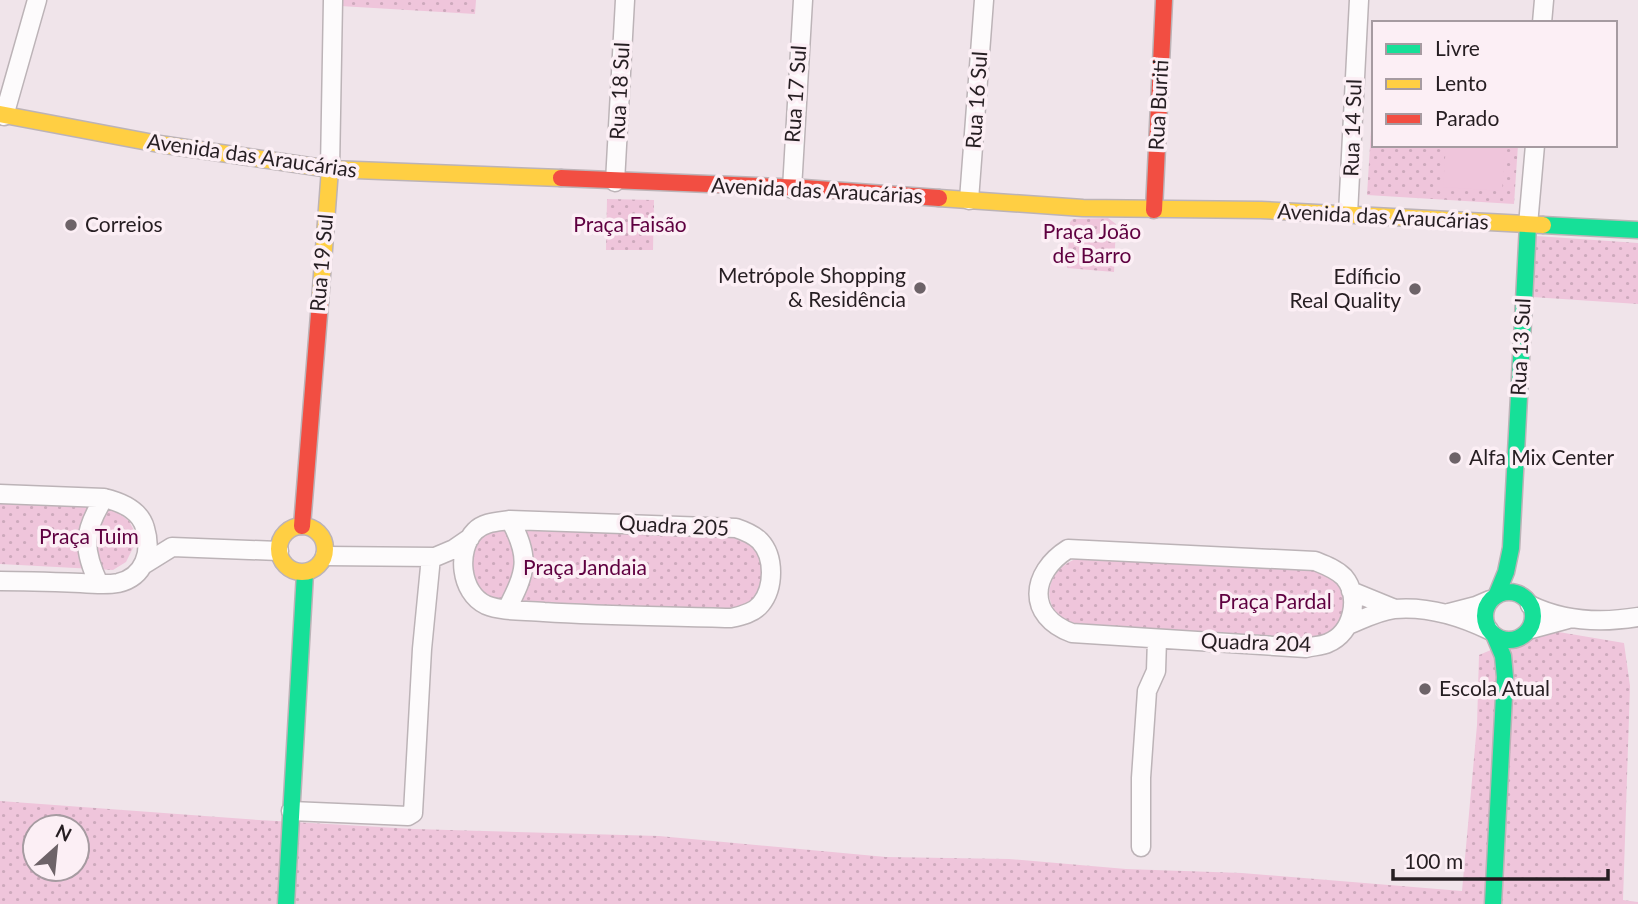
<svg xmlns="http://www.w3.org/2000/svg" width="1638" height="904" viewBox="0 0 1638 904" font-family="Lato,sans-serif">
  <defs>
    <pattern id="grass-dots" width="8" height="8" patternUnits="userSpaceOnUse" patternTransform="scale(1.75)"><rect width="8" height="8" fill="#efc5db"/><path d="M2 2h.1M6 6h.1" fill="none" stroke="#cda9bc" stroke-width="1.8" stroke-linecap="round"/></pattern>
  </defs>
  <rect width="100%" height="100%" fill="#f0e4ea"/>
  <path fill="url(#grass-dots)" fill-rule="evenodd" d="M 340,0 L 476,0 L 475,14 L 340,6 Z
    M 1374,81 L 1374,145 L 1518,145 L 1514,204 L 1367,195 Z
    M 607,199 L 654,200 L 653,250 L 606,250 Z
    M 1108,218 L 1116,224 L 1114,272 L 1067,268 L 1070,222 L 1073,219 Z
    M 1536,236 L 1638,243 L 1638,304 L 1532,297 Z
    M 0,502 L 109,506 L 129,521 L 138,538 L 126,562 L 113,570 L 0,564 Z
    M 486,523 L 736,528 L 770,563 L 750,613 L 507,609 L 466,582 L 463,570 Z
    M 1079,558 L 1313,569 C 1319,571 1328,574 1334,578 C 1350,590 1348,620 1332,632 C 1326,636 1318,638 1311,639 L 1077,626 C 1071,623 1063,621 1058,615 C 1039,593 1054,565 1079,558 Z
    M 1541,629 L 1624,643 L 1630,686 L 1623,900 L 1638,902 L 1638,904 L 0,904 L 0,801 L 259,820 L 414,829 L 659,836 L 886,857 L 1009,859 L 1126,869 L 1242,873 L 1462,891 L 1477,725 L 1479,655 ZM 35,827 L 77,827 L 77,869 L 35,869 Z"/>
  <path fill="#efc5db" d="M 1446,145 L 1505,145 L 1502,191 L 1443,187 Z"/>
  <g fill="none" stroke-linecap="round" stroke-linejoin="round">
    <g stroke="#bcb3b7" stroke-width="21">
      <path id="street" d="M 1542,23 L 1544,0
        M 4,116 L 37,0
        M 330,169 L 333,0
        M 615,182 L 625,0
        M 792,189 L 803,0
        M 969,200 L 984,0
        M 1348,214 L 1359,0
        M 1528,225 L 1535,145
        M 0,494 L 104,498 C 121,502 140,510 145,528 C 152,551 145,577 118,583 C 107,585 93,584 81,583 C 54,582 27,581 0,581
        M 510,520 L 736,528 C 745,531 753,534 760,541 C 775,557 774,588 761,604 C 754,613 741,616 731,618 C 669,616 606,616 544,612 C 526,610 503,612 486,605 C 460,593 456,550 475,531 C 484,522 497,522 510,520 Z
        M 1068,549 L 1315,561 C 1325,565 1336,569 1344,577 C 1361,597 1353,633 1328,643 C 1322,646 1313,646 1306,648 L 1072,633 C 1026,616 1030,573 1068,549 Z
        M 325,556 L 435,557 L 454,549 L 470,538
        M 143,565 L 172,547 L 279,551
        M 99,584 C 82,548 83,532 104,498
        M 1351,591 L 1395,609
        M 1530,605 C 1563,621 1602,623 1638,617
        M 507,609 C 526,572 531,558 510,520
        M 1449,613 L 1476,606 L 1490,600
        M 1348,625 C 1363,619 1378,611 1394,609 C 1427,606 1460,616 1489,630
        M 1531,629 L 1568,619
        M 291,811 L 408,816 L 413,813 L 422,649 L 431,557
        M 1141,847 L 1141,778 L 1147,691 L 1156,671 L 1157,639"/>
    </g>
    <g stroke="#bcb3b7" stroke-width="19">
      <path id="fast" d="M 1543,225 L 1638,230
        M1485 616a24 24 0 1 1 48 0a24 24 0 1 1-48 0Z
        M 1497,594 L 1506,572 L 1511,548 L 1528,225
        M 286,904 L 305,573
        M 1493,904 L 1505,677 L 1503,656 L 1495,637"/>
    </g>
    <g stroke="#bcb3b7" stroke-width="19">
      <path id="slow" d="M 0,114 L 159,144 L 330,169 L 561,178
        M 939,198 L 1083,208 L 1261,210 L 1543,225
        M 320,302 L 330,169
        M279 549a23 23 0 1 1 46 0a23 23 0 1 1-46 0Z"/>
    </g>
    <g stroke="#bcb3b7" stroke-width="19">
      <path id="jam" d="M 561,178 L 804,188 L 939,198
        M 1154,210 L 1164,0
        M 302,526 L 320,302"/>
    </g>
    <use href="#street" stroke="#fdfbfc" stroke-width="18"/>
    <use href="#fast" stroke="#16e098" stroke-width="16"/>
    <use href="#slow" stroke="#ffcf43" stroke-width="16"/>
    <use href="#jam" stroke="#f24e42" stroke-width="16"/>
  </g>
  <g fill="#6d6368" stroke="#fceff5" stroke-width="2.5">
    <circle cx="71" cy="225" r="7"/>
    <circle cx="920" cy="288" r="7"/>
    <circle cx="1415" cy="289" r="7"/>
    <circle cx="1455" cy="458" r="7"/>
    <circle cx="1425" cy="689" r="7"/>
  </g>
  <g text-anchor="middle" stroke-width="7" stroke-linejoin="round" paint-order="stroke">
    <g font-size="21" fill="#261e22" stroke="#fceff5">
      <text transform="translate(620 91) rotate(-87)" y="7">Rua 18 Sul</text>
      <text transform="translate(796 94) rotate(-86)" y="7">Rua 17 Sul</text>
      <text transform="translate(977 100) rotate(-86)" y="7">Rua 16 Sul</text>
      <text transform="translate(1159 105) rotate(-87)" y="7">Rua Buriti</text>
      <text transform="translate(1353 128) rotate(-88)" y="7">Rua 14 Sul</text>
      <text transform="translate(252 156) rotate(8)" y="7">Avenida das Araucárias</text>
      <text transform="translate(817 191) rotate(3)" y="7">Avenida das Araucárias</text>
      <text transform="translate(1383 217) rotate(3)" y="7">Avenida das Araucárias</text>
      <text transform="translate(322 263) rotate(-85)" y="7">Rua 19 Sul</text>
      <text transform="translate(1521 347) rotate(-87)" y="7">Rua 13 Sul</text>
      <text transform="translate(674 526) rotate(3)" y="7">Quadra 205</text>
      <text transform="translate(1256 643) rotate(2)" y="7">Quadra 204</text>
    </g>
    <g font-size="21" fill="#261e22" stroke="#fceff5" text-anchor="start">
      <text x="85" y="232">Correios</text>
      <text x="906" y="283" text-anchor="end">Metrópole Shopping<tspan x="906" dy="24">&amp; Residência</tspan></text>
      <text x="1401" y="284" text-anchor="end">Edíficio<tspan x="1401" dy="24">Real Quality</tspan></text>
      <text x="1469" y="465">Alfa Mix Center</text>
      <text x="1439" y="696">Escola Atual</text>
    </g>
    <g font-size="21" fill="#5f0040" stroke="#fceff5">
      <text x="630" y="232">Praça Faisão</text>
      <text x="1092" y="239">Praça João<tspan x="1092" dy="24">de Barro</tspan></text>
      <text x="89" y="544">Praça Tuim</text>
      <text x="585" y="575">Praça Jandaia</text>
      <text x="1275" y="609">Praça Pardal</text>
    </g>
  </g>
  <rect x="1372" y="21" width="245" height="126" fill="#fceff5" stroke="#a69ba1" stroke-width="2"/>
  <rect x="1386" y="44" width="35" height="10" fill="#16e098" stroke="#a69ba1" stroke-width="2"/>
  <text x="1435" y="56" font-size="21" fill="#261e22">Livre</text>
  <rect x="1386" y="79" width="35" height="10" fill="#ffcf43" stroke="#a69ba1" stroke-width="2"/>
  <text x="1435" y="91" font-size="21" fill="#261e22">Lento</text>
  <rect x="1386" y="114" width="35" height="10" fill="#f24e42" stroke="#a69ba1" stroke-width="2"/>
  <text x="1435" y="126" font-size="21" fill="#261e22">Parado</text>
  <g transform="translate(56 848) rotate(27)"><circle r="33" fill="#fceff5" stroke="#a69ba1" stroke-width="2"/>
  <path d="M0-5L12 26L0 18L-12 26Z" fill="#6d6368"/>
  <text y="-10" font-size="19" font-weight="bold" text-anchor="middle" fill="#261e22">N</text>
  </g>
  <path d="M1393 869v10h215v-10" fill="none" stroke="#261e22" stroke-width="3.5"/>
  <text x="1404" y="869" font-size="21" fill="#261e22" stroke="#fceff5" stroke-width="5" paint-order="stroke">100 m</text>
</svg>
